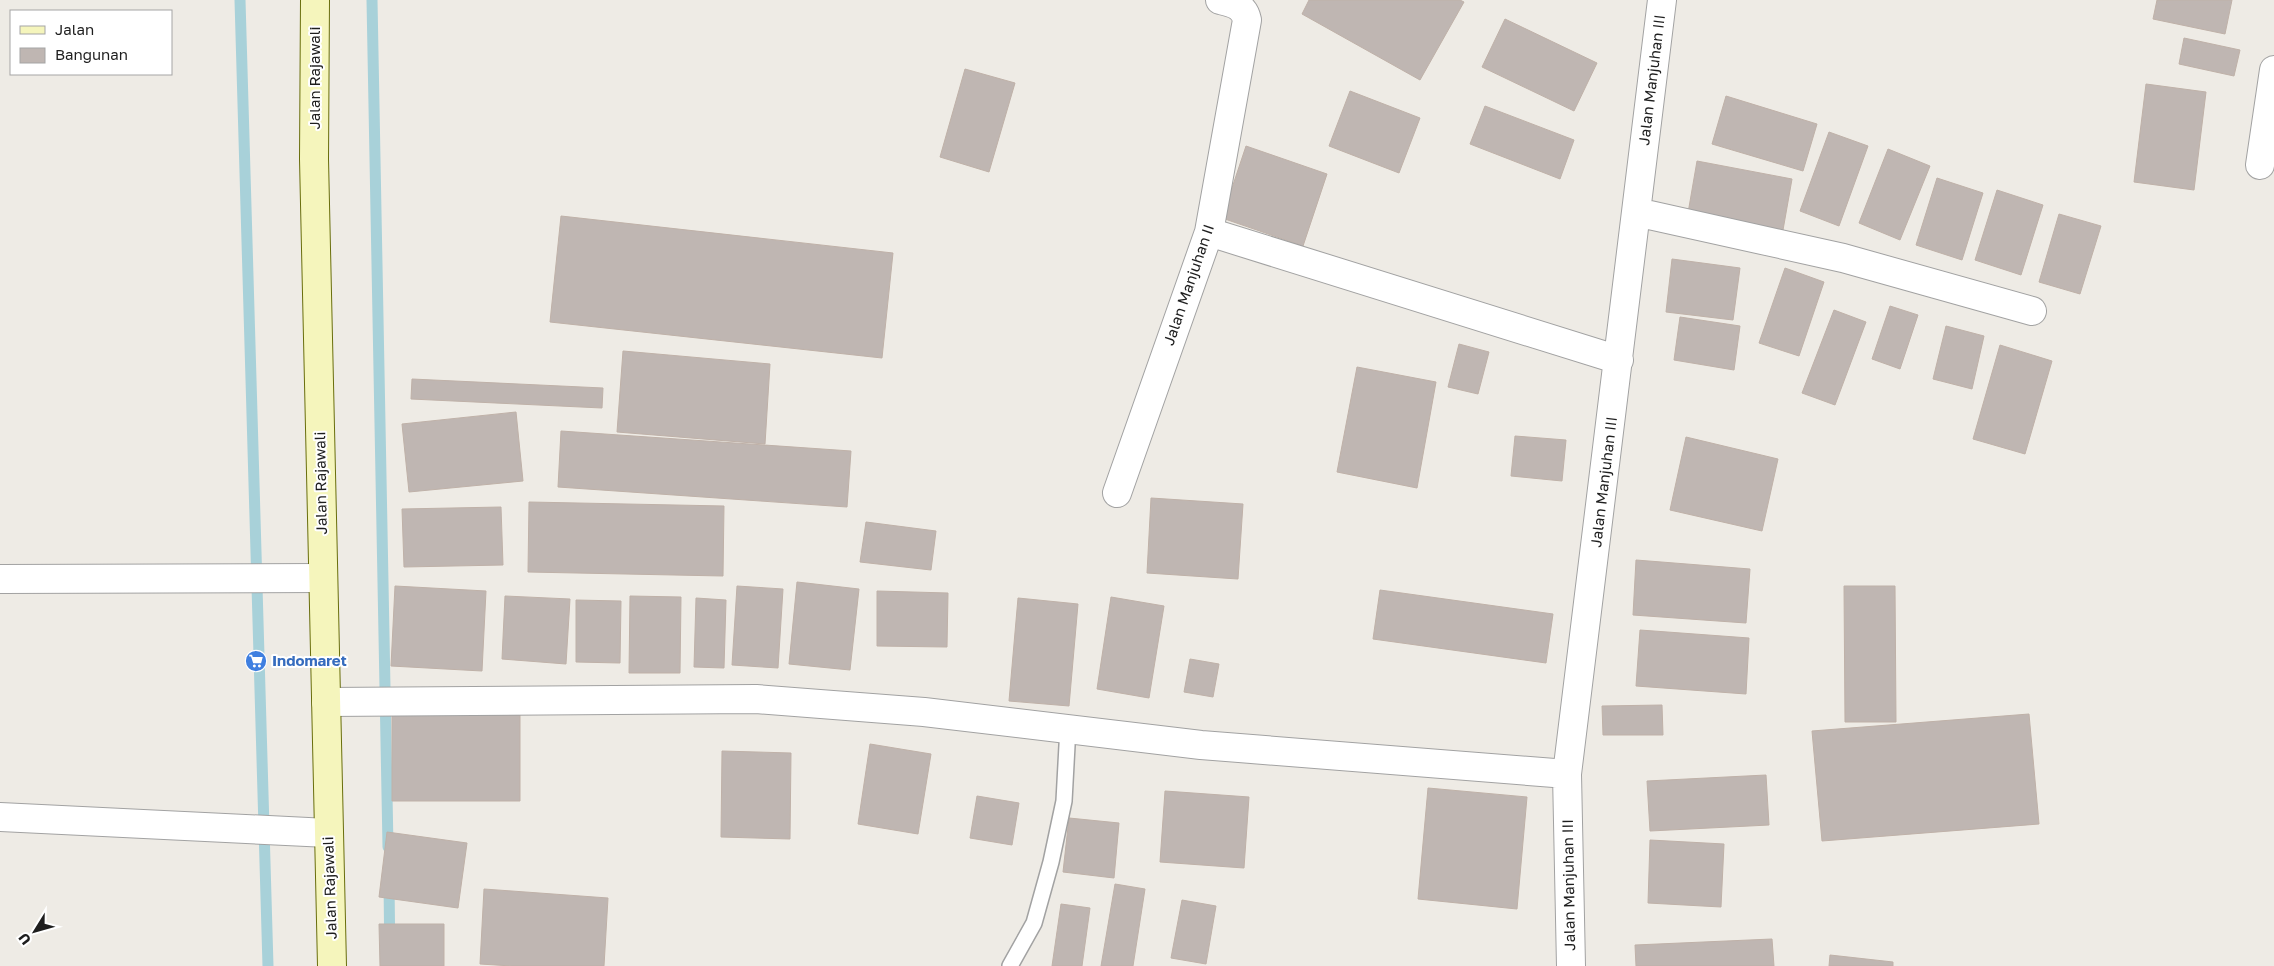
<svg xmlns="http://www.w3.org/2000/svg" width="2274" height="966" viewBox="0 0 2274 966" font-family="'Golos Text',sans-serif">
  <rect width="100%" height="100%" fill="#eeebe5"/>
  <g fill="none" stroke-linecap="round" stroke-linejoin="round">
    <path stroke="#a8d1d9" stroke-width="11" d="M 240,0 L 268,966
      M 372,0 L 388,847
      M 389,883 L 390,966"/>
  </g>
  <path fill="#bfb6b2" stroke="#bfb1a8" d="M 1309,0 L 1460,0 L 1464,2 L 1420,80 L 1302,14 Z
    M 2157,0 L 2232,0 L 2225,34 L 2153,19 Z
    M 1505,19 L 1597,63 L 1574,111 L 1482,67 Z
    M 2184,38 L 2240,50 L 2234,76 L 2179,64 Z
    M 965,69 L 1015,83 L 989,172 L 940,157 Z
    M 2146,84 L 2206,92 L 2194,190 L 2134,182 Z
    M 1350,91 L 1420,118 L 1399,173 L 1329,146 Z
    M 1726,96 L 1817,124 L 1803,171 L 1712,144 Z
    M 1485,106 L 1574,140 L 1560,179 L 1470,144 Z
    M 1829,132 L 1868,146 L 1839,226 L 1800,211 Z
    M 1246,146 L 1327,174 L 1303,246 L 1222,218 Z
    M 1888,149 L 1930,166 L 1900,240 L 1859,223 Z
    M 1697,161 L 1792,179 L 1783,230 L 1688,213 Z
    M 1937,178 L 1983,193 L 1962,260 L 1916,245 Z
    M 1997,190 L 2043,205 L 2021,275 L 1975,260 Z
    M 2059,214 L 2101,226 L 2080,294 L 2039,282 Z
    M 561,216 L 893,253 L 882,358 L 550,322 Z
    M 1672,259 L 1740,268 L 1733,320 L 1666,312 Z
    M 1785,268 L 1824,282 L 1799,356 L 1759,343 Z
    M 1890,306 L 1918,315 L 1900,369 L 1872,359 Z
    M 1834,310 L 1866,322 L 1835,405 L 1802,393 Z
    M 1680,317 L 1740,326 L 1734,370 L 1674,360 Z
    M 1946,326 L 1984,336 L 1972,389 L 1933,379 Z
    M 1459,344 L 1489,352 L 1478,394 L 1448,387 Z
    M 2000,345 L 2052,361 L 2025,454 L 1973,439 Z
    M 623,351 L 770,364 L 765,444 L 617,432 Z
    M 1357,367 L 1436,382 L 1417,488 L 1337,472 Z
    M 412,379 L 603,388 L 602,408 L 411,399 Z
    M 516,412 L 523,481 L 409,492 L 402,424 Z
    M 561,431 L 851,451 L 847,507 L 558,487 Z
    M 1515,436 L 1566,440 L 1562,481 L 1511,476 Z
    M 1686,437 L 1778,459 L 1762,531 L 1670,510 Z
    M 1151,498 L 1243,504 L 1238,579 L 1147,573 Z
    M 529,502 L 724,506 L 723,576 L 528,572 Z
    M 501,507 L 503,565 L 404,567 L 402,509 Z
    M 866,522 L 936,531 L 931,570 L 860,562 Z
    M 1636,560 L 1750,569 L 1746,623 L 1633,615 Z
    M 797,582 L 859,589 L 850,670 L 789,664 Z
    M 395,586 L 486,591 L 482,671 L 391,666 Z
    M 737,586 L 783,589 L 778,668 L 732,665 Z
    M 1844,586 L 1895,586 L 1896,722 L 1845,722 Z
    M 1380,590 L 1553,614 L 1546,663 L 1373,639 Z
    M 877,591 L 948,593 L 947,647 L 877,646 Z
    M 505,596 L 570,599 L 566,664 L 502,659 Z
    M 630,596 L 681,597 L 680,673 L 629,673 Z
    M 1111,597 L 1164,606 L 1149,698 L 1097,689 Z
    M 696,598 L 726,600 L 724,668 L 694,667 Z
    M 1018,598 L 1078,604 L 1069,706 L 1009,701 Z
    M 576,600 L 621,601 L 620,663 L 576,662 Z
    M 1640,630 L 1749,638 L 1746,694 L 1636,686 Z
    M 1190,659 L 1219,664 L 1213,697 L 1184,692 Z
    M 1662,705 L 1663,735 L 1603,735 L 1602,706 Z
    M 392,714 L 520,715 L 520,801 L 392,801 Z
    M 2029,714 L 2039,824 L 1822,841 L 1812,731 Z
    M 870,744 L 931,754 L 918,834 L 858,824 Z
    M 722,751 L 791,753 L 790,839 L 721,837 Z
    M 1766,775 L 1769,825 L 1650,831 L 1647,781 Z
    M 1428,788 L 1527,797 L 1517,909 L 1418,899 Z
    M 1165,791 L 1249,797 L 1244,868 L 1160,862 Z
    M 977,796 L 1019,803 L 1012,845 L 970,838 Z
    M 1069,818 L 1119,823 L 1114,878 L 1063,872 Z
    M 387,832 L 467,843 L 458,908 L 379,897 Z
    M 1650,840 L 1724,844 L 1721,907 L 1648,903 Z
    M 1115,884 L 1145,889 L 1133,966 L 1101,966 Z
    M 484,889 L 608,898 L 604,966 L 512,966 L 480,964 Z
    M 1182,900 L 1216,906 L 1206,964 L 1171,958 Z
    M 1061,904 L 1090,908 L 1082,966 L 1052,966 Z
    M 379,924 L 444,924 L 444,966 L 380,966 Z
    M 1772,939 L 1774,966 L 1636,966 L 1635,945 Z
    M 1830,955 L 1893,962 L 1893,966 L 1829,966 Z"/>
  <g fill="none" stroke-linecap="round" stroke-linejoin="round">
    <g stroke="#a2a2a2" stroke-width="18">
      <path id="lane" d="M 1010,966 L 1034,923 L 1051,862 L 1064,801 L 1068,727"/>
    </g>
    <g stroke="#a2a2a2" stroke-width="30">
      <path id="street" d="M 2260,165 L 2274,70
        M 1636,212 L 1843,258 L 2032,311
        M 1209,232 L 1619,360
        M 1117,493 L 1209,232 L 1247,20 C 1244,5 1232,3 1220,0
        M 0,579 L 323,578
        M 326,702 L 756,699 L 924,712 L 1201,745 L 1567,774
        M 0,817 L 328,833
        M 1571,966 L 1567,774 L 1662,0"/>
    </g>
    <g stroke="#696e0c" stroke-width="30">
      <path id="secondary" d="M 315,0 L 314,159 L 332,966"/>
    </g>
    <use href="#lane" stroke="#fff" stroke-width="15"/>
    <use href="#street" stroke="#fff" stroke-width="28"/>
    <use href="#secondary" stroke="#f5f5bc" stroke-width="28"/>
  </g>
  <defs>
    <g id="supermarket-disc" transform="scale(1.125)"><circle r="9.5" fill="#3f7fe0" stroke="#fff"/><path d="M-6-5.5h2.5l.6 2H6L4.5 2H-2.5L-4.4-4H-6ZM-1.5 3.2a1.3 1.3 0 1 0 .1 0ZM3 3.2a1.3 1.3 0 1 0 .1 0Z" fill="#fff"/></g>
  </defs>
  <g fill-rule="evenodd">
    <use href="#supermarket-disc" x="256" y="661"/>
  </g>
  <g text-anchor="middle" stroke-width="4" stroke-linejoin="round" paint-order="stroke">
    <g font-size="15" fill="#1e1e1e" stroke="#fff">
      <text transform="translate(315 78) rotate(-90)" y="5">Jalan Rajawali</text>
      <text transform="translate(1652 80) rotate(-83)" y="5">Jalan Manjuhan III</text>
      <text transform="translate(1189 285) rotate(-71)" y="5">Jalan Manjuhan II</text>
      <text transform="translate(1604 482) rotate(-83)" y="5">Jalan Manjuhan III</text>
      <text transform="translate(321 483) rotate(-91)" y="5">Jalan Rajawali</text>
      <text transform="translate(1569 885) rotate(-91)" y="5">Jalan Manjuhan III</text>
      <text transform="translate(330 888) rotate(-92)" y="5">Jalan Rajawali</text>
    </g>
    <g font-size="15" font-weight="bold" fill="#366cbe" stroke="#fff" text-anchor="start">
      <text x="272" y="666">Indomaret</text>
    </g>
  </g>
  <rect x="10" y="10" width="162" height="65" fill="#ffffff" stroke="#a5a5a5"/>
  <rect x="20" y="26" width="25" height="8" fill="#f5f5bc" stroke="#a5a5a5"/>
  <text x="55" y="35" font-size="15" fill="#1e1e1e">Jalan</text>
  <rect x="20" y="48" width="25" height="15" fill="#bfb6b2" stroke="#a5a5a5"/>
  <text x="55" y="60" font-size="15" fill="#1e1e1e">Bangunan</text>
  <g transform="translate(35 931) rotate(233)" stroke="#ffffff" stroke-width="4" paint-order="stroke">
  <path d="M0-4L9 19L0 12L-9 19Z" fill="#1e1e1e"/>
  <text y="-8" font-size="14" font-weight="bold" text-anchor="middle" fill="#1e1e1e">U</text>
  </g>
</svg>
